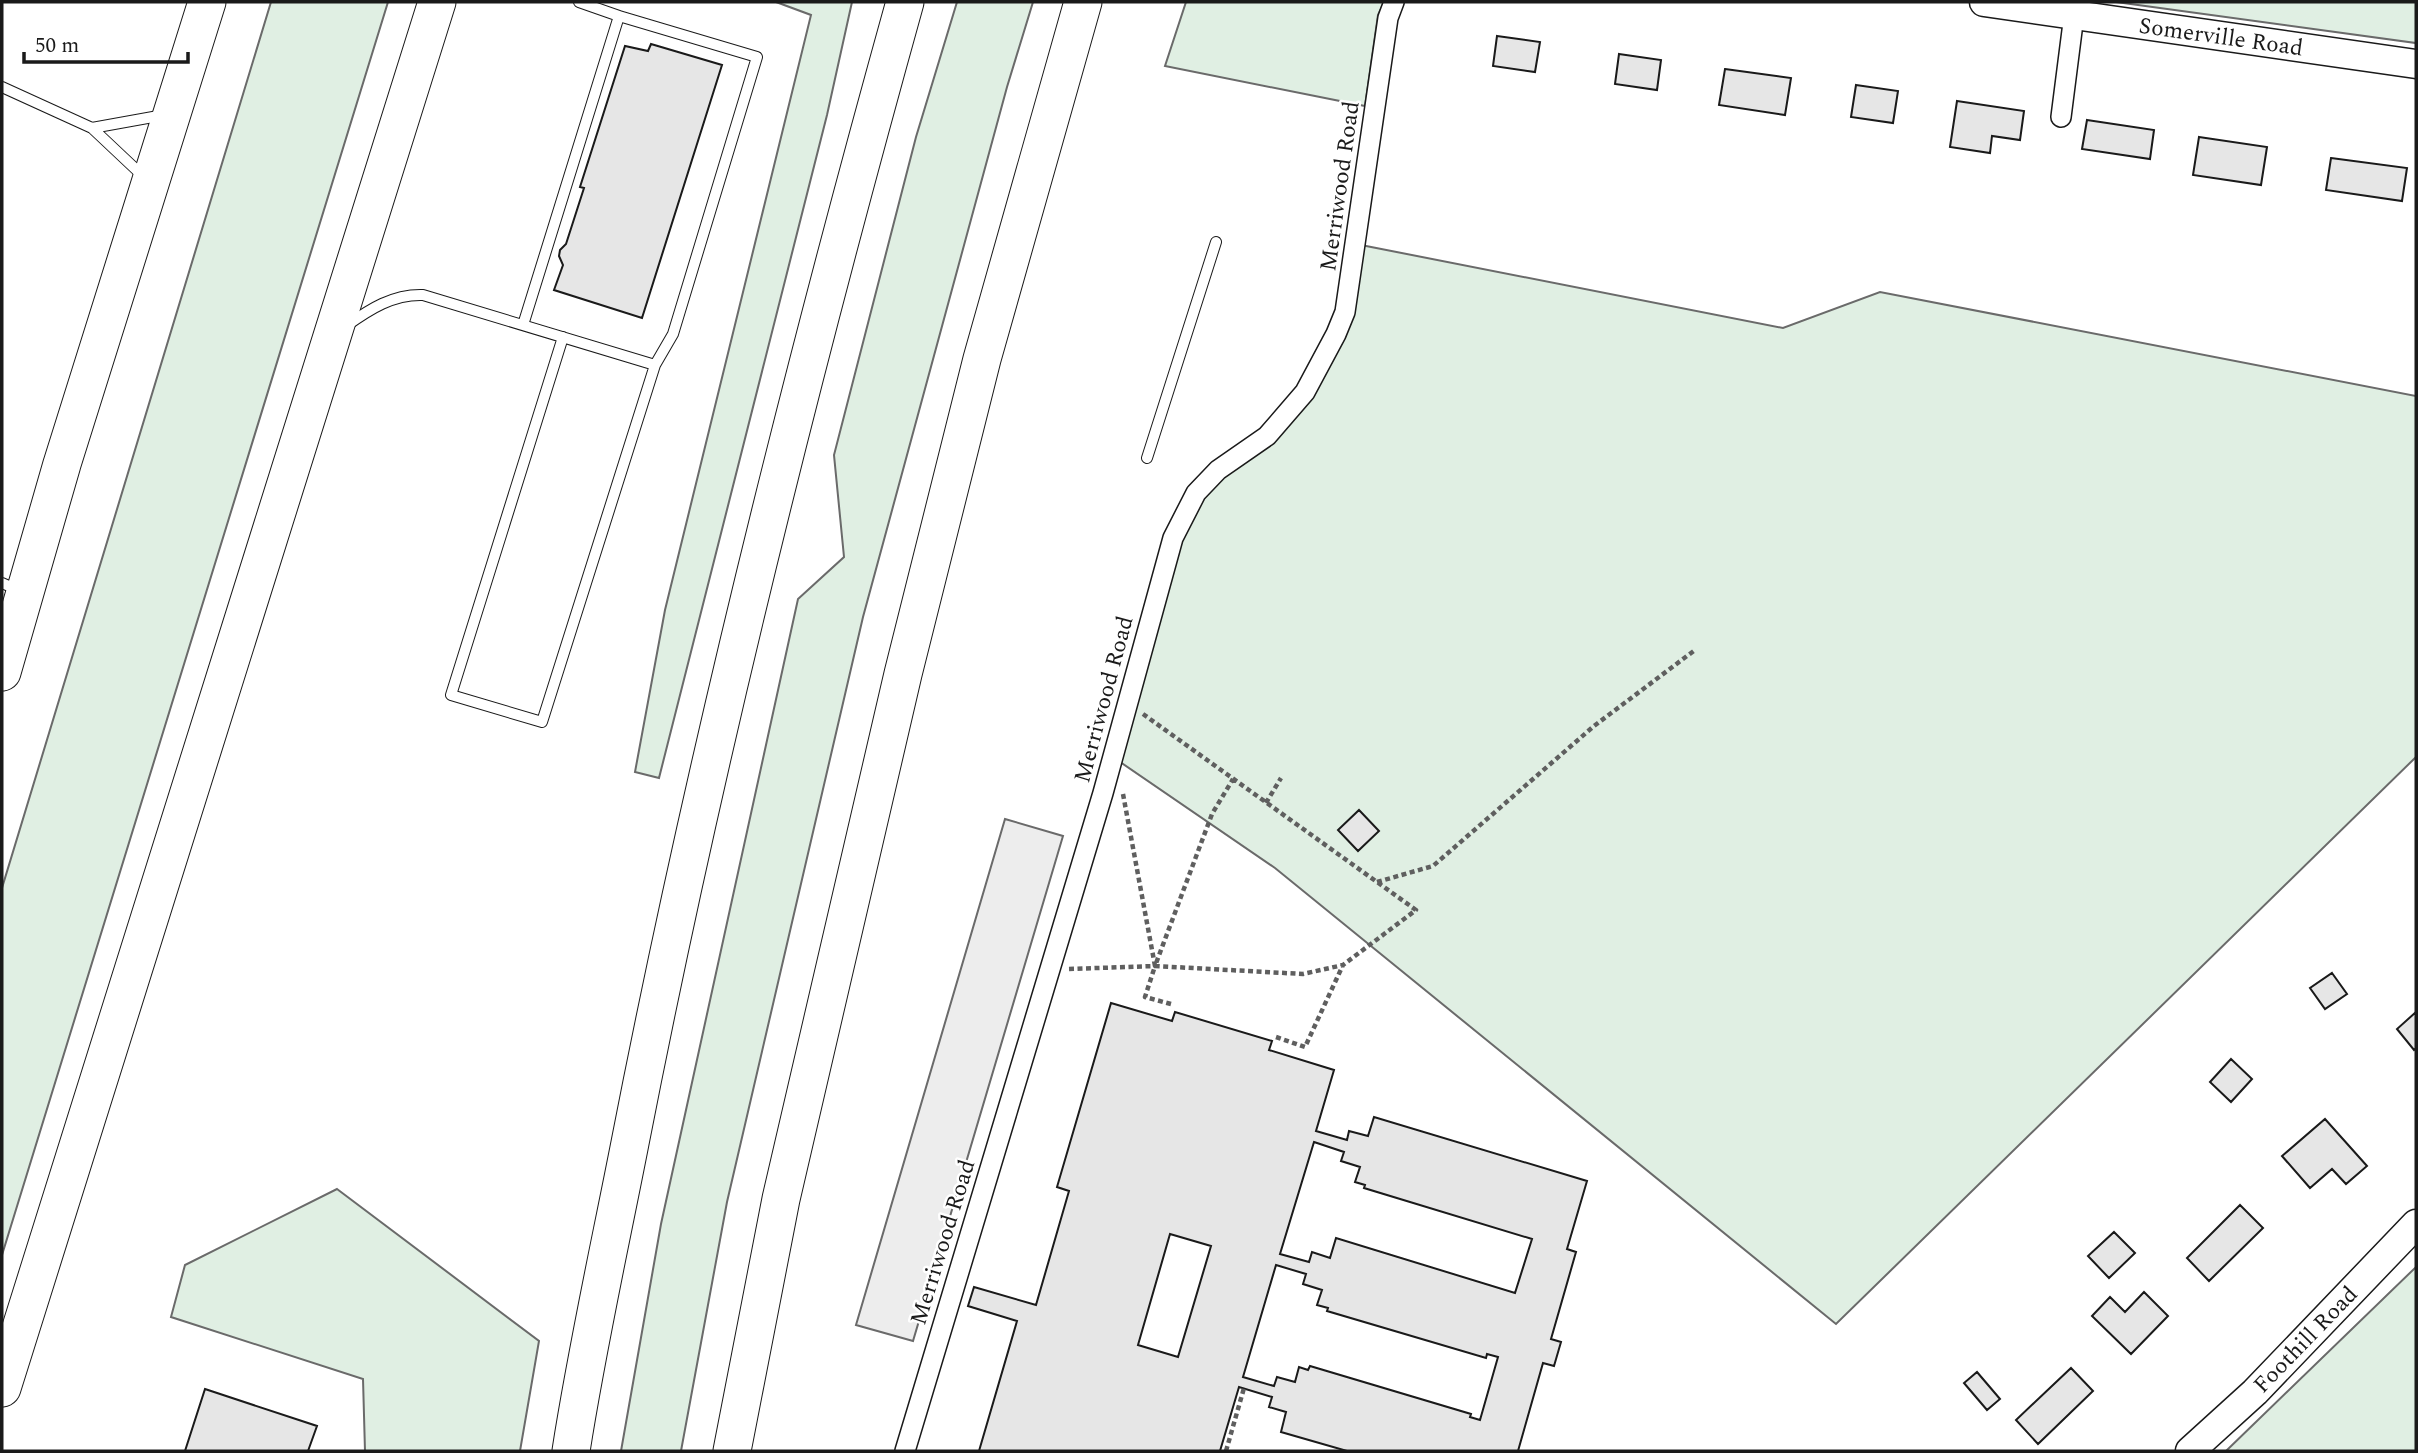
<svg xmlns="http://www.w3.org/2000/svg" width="2418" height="1453" viewBox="0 0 2418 1453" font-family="Spectral,serif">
  <rect width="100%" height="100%" fill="#fff"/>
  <path fill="#e0efe3" stroke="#6a6a6a" stroke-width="2" d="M 271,2 L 388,2 L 2,1255 L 2,888 Z
    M 776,2 L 852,2 L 827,115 L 659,778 L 635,772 L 665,610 L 811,15 Z
    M 957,2 L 1033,2 L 1007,87 L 863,617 L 727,1202 L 681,1451 L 621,1451 L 661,1224 L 798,599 L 844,557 L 834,455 L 916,137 Z
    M 1186,2 L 1384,2 L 1378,15 L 1365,106 L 1165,66 Z
    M 2116,2 L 2416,2 L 2416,43 Z
    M 1361,245 L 1783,328 L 1880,292 L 2416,396 L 2416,757 L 1836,1324 L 1275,868 L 1107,753 L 1184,508 L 1324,366 Z
    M 337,1189 L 539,1341 L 520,1451 L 365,1451 L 363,1379 L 171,1317 L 185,1265 Z
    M 2416,1267 L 2416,1451 L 2226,1451 Z"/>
  <path fill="#ededed" stroke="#6a6a6a" stroke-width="2" d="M 1005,819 L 1063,836 L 913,1341 L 856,1325 Z"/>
  <path fill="#e6e6e6" stroke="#1a1a1a" stroke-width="2" fill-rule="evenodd" d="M 1497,36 L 1540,42 L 1535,72 L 1493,66 Z
    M 651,44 L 722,65 L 642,318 L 554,290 L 563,265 L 559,256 L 560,250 L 566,244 L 584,188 L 580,187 L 625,46 L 648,51 Z
    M 1619,54 L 1661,60 L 1657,90 L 1615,84 Z
    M 1725,69 L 1791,78 L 1785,115 L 1719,105 Z
    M 1856,85 L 1898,91 L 1893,123 L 1851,117 Z
    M 1957,101 L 2024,111 L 2020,140 L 1992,136 L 1990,153 L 1950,147 Z
    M 2087,120 L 2154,130 L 2150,159 L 2082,149 Z
    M 2199,137 L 2267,147 L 2261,185 L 2193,175 Z
    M 2331,158 L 2407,168 L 2402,201 L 2326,190 Z
    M 1359,810 L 1379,831 L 1358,851 L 1338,830 Z
    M 2332,973 L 2347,994 L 2325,1009 L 2310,988 Z
    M 1111,1003 L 1172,1021 L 1175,1012 L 1272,1041 L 1269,1050 L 1334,1070 L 1316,1131 L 1347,1140 L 1349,1131 L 1368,1136 L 1374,1117 L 1587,1181 L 1567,1249 L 1576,1252 L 1551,1339 L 1561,1342 L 1554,1366 L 1543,1363 L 1518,1451 L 1347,1451 L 1281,1432 L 1286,1412 L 1269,1407 L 1272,1397 L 1239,1387 L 1220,1451 L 979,1451 L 1017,1321 L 968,1306 L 974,1287 L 1036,1305 L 1069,1191 L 1057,1187 ZM 1314,1142 L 1344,1152 L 1341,1161 L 1360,1167 L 1355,1182 L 1365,1185 L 1364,1188 L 1532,1239 L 1515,1293 L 1336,1238 L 1330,1258 L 1312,1252 L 1309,1262 L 1280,1254 ZM 1170,1234 L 1211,1246 L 1178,1357 L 1138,1345 ZM 1276,1265 L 1306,1274 L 1303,1284 L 1322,1290 L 1317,1305 L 1328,1308 L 1327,1311 L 1486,1358 L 1487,1354 L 1498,1357 L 1480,1420 L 1470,1417 L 1471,1414 L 1310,1366 L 1308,1370 L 1299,1367 L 1295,1382 L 1277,1377 L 1274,1386 L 1243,1377 Z
    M 2416,1012 L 2416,1048 L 2414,1050 L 2397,1029 Z
    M 2231,1059 L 2252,1079 L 2231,1102 L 2210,1082 Z
    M 2325,1119 L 2367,1166 L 2346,1184 L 2332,1169 L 2310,1188 L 2282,1156 Z
    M 2240,1205 L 2263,1228 L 2209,1281 L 2187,1258 Z
    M 2114,1232 L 2135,1253 L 2109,1278 L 2088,1256 Z
    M 2144,1292 L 2168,1316 L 2131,1354 L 2092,1316 L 2110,1297 L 2125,1312 Z
    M 2071,1368 L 2093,1391 L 2038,1444 L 2016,1420 Z
    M 1977,1372 L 2000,1399 L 1987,1410 L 1964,1383 Z
    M 205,1389 L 317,1426 L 308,1451 L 185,1451 Z"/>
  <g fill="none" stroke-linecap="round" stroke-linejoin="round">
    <g stroke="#1a1a1a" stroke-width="12">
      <path id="lane" d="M 579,2 L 619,16
        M 2,87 L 92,128 L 144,177
        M 92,128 L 164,115
        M 346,326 C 370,309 393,294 423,295 L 655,365 L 673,334 L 757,57 L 619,16 L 523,325
        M 563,337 L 451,695 L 542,722 L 655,365
        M 1147,458 L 1216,242
        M 2,583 L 18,590"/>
    </g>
    <g stroke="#1a1a1a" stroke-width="22">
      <path id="street" d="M 2061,117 L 2074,15
        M 905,1451 L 1103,793 L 1173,538 L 1196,493 L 1218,470 L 1267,436 L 1305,392 L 1336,334 L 1345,312 L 1388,18 L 1394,2"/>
    </g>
    <g stroke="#1a1a1a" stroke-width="31">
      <path id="secondary" d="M 1984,2 L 2416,64
        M 2190,1451 L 2255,1392 L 2416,1224"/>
    </g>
    <g stroke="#1a1a1a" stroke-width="39">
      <path id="highway" d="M 2,672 L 62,464 L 207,2
        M 2,1388 L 437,2
        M 571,1451 C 587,1348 610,1245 630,1143 C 705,758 800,379 905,2
        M 732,1451 L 781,1199 L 903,674 L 982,359 L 1083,2"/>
    </g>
    <path stroke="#5f5f5f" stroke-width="4.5" stroke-dasharray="5 3.5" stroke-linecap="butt" d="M 1143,714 L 1416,910 L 1343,965 L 1303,974 L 1155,966 L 1212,814 L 1233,779
      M 1123,794 L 1155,966 L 1145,997 L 1171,1004
      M 1266,803 L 1281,778
      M 1377,882 L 1433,866 L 1594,726 L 1695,650
      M 1069,969 L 1155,966
      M 1276,1037 L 1305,1047 L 1343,965
      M 1226,1451 L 1244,1388"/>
    <use href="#lane" stroke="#fff" stroke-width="10"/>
    <use href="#street" stroke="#fff" stroke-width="19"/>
    <use href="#secondary" stroke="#fff" stroke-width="28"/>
    <use href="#highway" stroke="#fff" stroke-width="37"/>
  </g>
  <g text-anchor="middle" stroke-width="5" stroke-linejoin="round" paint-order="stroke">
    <g font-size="23" fill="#1a1a1a" stroke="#fff">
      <text transform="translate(2221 36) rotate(8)" y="8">Somerville Road</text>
      <text transform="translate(1339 186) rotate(-82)" y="8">Merriwood Road</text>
      <text transform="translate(1103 699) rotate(-75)" y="8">Merriwood Road</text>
      <text transform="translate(942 1242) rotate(-73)" y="8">Merriwood Road</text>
      <text transform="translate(2305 1339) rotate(-46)" y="8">Foothill Road</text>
    </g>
  </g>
  <rect width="2418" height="1453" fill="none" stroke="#1a1a1a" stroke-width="7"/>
  <path d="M24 52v10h164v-10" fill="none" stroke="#1a1a1a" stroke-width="3.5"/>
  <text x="35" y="52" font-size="21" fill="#1a1a1a" stroke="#ffffff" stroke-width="5" paint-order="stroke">50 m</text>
</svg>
